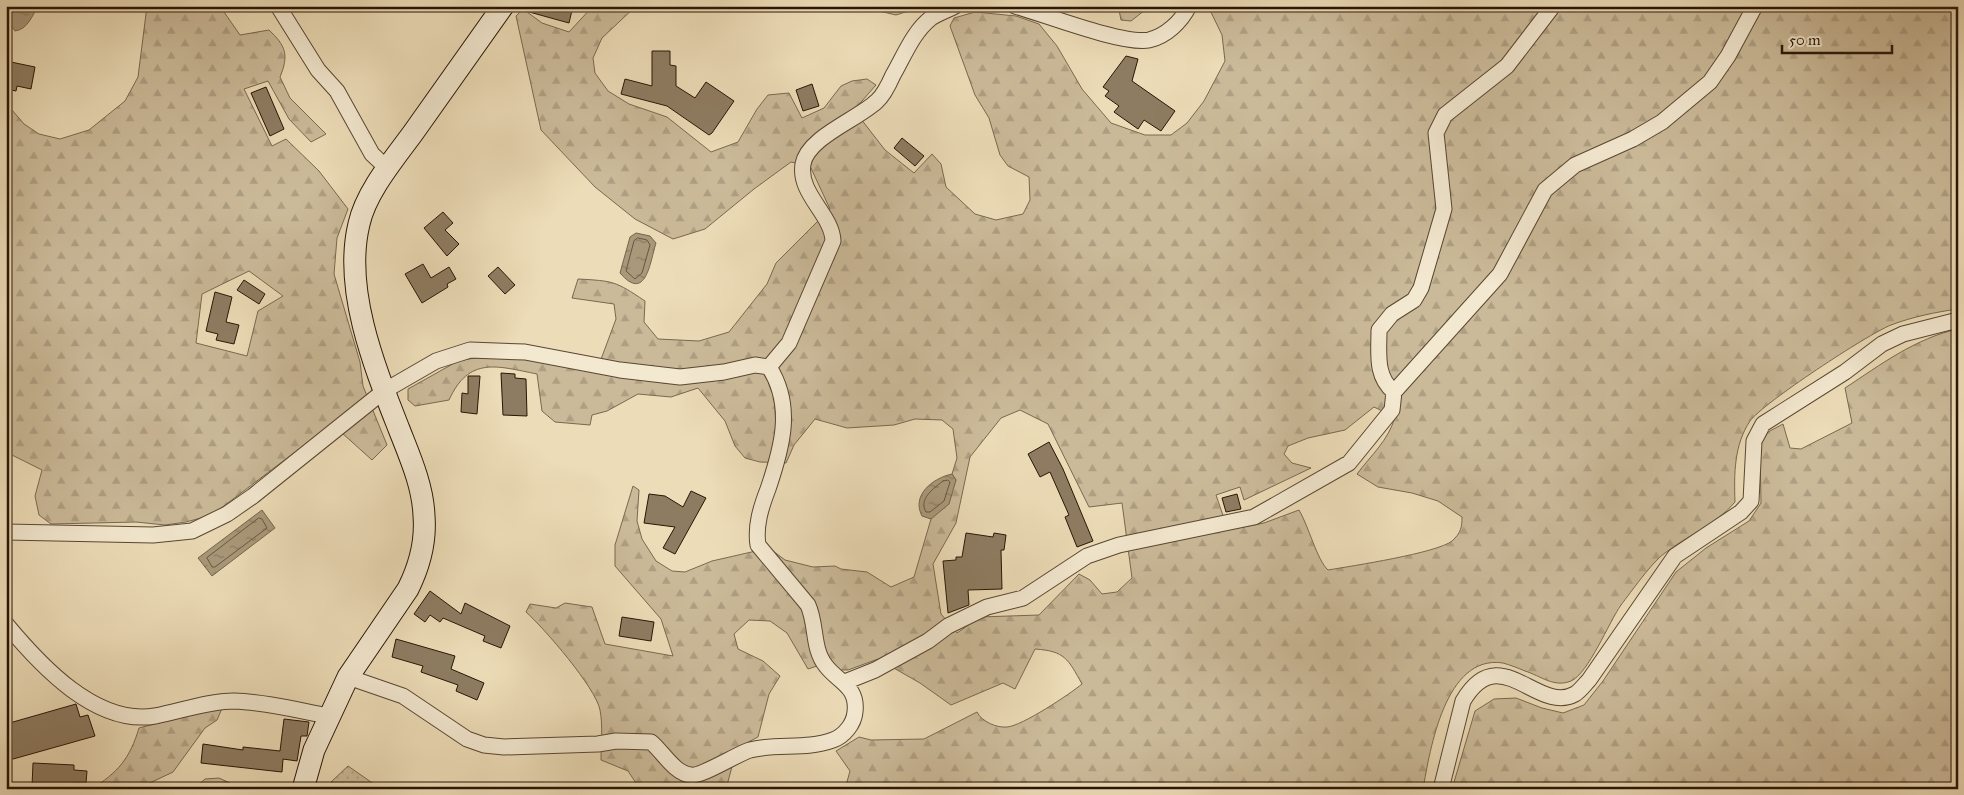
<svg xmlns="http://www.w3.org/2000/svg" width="1964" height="795" viewBox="0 0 1964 795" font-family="'IM FELL Great Primer',serif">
  <defs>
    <pattern id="grass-dots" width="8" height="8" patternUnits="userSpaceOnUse" patternTransform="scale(1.25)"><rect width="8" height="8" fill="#cbba99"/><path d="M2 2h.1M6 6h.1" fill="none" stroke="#ae9f82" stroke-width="1.8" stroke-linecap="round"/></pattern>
    <pattern id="forest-firs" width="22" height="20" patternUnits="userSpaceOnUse" patternTransform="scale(1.25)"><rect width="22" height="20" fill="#cbba99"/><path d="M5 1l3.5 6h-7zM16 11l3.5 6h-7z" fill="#ae9f82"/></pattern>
    <pattern id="water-ripples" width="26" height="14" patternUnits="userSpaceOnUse" patternTransform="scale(1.25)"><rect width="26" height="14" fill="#a9987a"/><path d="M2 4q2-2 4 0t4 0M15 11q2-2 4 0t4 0" fill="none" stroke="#8a7b62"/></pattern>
  </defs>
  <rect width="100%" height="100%" fill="#ecdcb7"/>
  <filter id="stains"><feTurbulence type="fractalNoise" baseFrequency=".004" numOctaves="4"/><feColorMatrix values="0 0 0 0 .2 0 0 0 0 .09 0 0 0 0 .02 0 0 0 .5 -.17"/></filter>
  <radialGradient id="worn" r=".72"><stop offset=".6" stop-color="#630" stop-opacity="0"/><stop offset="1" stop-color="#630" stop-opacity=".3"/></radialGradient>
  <path fill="url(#grass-dots)" stroke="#7a684f" d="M 348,766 L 381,789 L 337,789 L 331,782 Z"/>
  <path fill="url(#forest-firs)" stroke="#7a684f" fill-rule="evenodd" d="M 147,6 L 223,6 L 224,12 L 240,35 L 269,30 C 286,46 289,55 280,77 L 290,98 L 326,134 L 311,142 L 289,119 L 268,81 L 244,89 L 272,146 L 286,139 L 319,171 L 348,209 L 337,238 L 334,274 L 360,362 L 363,386 L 387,445 L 372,460 L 332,424 L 212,515 L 186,522 L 165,525 L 136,522 L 51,524 L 39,515 L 35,496 L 42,470 L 10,454 L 6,457 L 6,108 L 12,110 L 24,124 L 39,134 L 60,139 L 89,130 L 125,101 L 138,77 ZM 249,271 L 283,296 L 258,311 L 247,356 L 196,343 L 202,294 Z
    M 593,6 L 636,6 L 602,38 L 593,58 L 595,73 L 608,91 L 629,104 L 667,117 L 711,152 L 738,142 L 757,109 L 768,95 L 789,93 L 802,118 L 824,108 L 841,86 L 852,81 L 867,79 L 876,85 L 854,110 L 885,150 L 914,173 L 932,154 L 941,164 L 946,187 L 975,214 L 996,220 L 1023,214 L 1030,200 L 1029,177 L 1008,166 L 1000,155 L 989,118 L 975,95 L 950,26 L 954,18 L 975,12 L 1016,16 L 1039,24 L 1057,46 L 1082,89 L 1111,123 L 1145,135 L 1171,135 L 1187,123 L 1204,101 L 1225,61 L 1222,35 L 1208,6 L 1958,6 L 1958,309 C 1936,312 1912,317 1891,325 C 1868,334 1763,403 1750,421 C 1734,445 1734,474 1735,502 C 1717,524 1688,535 1665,553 C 1652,562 1631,592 1621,605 C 1609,622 1588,674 1571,681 C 1554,688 1541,676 1525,671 C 1518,668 1510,665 1503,663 C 1445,654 1430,750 1423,789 L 845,789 L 850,771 L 836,751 L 859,737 L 871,740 L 924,739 L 977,712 C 982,722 997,728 1007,727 C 1022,726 1070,694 1082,684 C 1068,659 1065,651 1035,649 L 1015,689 L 1003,683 L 951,705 L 920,683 L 878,659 L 848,670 L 839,670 L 832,661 L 808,669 L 787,633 L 770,621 L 749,620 L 734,634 L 738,649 L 763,661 L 780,676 L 769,694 L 758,737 L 737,748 L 726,789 L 640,789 L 628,771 L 601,760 C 601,744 603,725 600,710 C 596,688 544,628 526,612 L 530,604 L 556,608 L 565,603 L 592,607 L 605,644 L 673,656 L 661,619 L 615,566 L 615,545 L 633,486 L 639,490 L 637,521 L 642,539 L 656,561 L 672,571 L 685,572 L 712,561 L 769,548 L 785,560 L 813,567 L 835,566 L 841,569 L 867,572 L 891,587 L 914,577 L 931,519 L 938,512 L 956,480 L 952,474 L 957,458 L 953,429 L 942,420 L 915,419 L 894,425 L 847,428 L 815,419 L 794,445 L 786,463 L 760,462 L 745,458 L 735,446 L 725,421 L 698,388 L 671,397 L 638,394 L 607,411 L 592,415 L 590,425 L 555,422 L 542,411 L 537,374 C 497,366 469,356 449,400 L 415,406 L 408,400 L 408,389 L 458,361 L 475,358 L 516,355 L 597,370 L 616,319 L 614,304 L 572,298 L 578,279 C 614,281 615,281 645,301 L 644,322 L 658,339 L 699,341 L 729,332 L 767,284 L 776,263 L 830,209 L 810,166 L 791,162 L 754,189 L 705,229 L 673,239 L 635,219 L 595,187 L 541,130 L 516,16 L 523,9 L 542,23 L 569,32 ZM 1374,407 L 1395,417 C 1388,441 1372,454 1357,474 L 1378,487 L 1412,493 L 1438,501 L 1462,517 C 1462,527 1461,533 1452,541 C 1437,553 1352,566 1328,570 C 1317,560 1309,527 1299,510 L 1264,523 L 1228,530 L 1216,495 L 1240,487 L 1244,500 L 1311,468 L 1292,463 L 1284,454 L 1288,446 L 1308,438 L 1345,430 ZM 1020,410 L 1048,424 L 1089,507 L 1122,503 L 1132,578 L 1117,592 L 1102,594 L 1090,580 L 1079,574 L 1039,615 L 980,617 L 957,633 L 941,614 L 933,564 L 956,523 L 970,457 L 1001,418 Z
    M 858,6 L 924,6 L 896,15 Z
    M 1131,6 L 1150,6 L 1131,21 L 1121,20 L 1119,10 Z
    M 1958,329 L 1958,789 L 1452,789 L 1475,711 L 1494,699 L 1516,698 L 1542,708 L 1563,713 L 1584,705 L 1603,681 L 1676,572 L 1706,548 L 1749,521 L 1761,503 L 1760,446 L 1768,432 L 1783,424 L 1790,448 L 1801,449 L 1852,423 L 1845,388 C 1880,365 1916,338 1958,329 Z
    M 223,706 L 217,720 L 205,728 L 173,772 L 137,789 L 91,789 C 118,773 130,758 139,728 Z
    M 219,778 L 241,788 L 244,789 L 197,789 L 196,787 L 205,779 Z"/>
  <path fill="url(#water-ripples)" stroke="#75644b" d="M 10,6 L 38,6 C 32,16 28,29 15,31 L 11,25 Z
    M 636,233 L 650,236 L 656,243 C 650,262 646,303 620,273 L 630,237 Z
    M 952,474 L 956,480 L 949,504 L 931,519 L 922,516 C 911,495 933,478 952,474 Z
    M 262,510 L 275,528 L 212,576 L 198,558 Z"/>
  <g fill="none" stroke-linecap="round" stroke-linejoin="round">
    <path stroke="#685640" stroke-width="1" d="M 638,238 L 647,240 L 650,245 L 642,273 L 635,279 L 626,271 L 634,241 Z
      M 943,481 L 948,480 L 950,482 L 944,501 L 930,512 L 926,512 C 918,499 934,488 943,481 Z
      M 259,518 L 262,519 L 267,528 L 215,567 L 212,567 L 207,558 Z"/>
  </g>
  <path fill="#8e7c62" stroke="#281505" d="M 522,6 L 573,6 L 569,23 L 522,10 Z
    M 652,51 L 670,51 L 670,65 L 676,66 L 676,86 L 695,98 L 706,82 L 734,101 L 712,133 L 709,135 L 667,106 L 621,94 L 625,79 L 652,86 Z
    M 1126,56 L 1138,59 L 1132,81 L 1175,111 L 1161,131 L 1144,120 L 1138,129 L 1114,112 L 1119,106 L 1105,96 L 1109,91 L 1103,87 Z
    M 6,61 L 35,67 L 31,89 L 17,86 L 16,91 L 6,89 Z
    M 812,84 L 819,106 L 803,111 L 796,90 Z
    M 266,87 L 284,129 L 270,136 L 251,93 Z
    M 902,138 L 924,156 L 915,166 L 894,148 Z
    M 443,212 L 453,223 L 445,230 L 459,244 L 447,256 L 424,228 Z
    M 423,264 L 431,278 L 449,267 L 456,279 L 447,284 L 448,287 L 422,303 L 405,274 Z
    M 498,267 L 515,285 L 505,294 L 488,276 Z
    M 244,280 L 265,294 L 259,304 L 237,290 Z
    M 215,292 L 232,297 L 226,322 L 239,325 L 234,344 L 216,340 L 218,334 L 206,331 Z
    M 501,373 L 515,374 L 515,378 L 526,379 L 527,416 L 503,415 Z
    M 468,376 L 480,376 L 477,414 L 461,412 L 462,393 L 468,394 Z
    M 1049,442 L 1063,469 L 1093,541 L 1077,547 L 1065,517 L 1069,515 L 1050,472 L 1040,477 L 1028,454 Z
    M 691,491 L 706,498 L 675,554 L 663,548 L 675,527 L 644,523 L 649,494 L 665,496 L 683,507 Z
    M 1237,494 L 1241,509 L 1226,512 L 1222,498 Z
    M 966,533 L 993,537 L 994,533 L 1006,535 L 1004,550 L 1001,550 L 1002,589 L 968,590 L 969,605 L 948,613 L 943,561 L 956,560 L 956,557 L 962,557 Z
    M 430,591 L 461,614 L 465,603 L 510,626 L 501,648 L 483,641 L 485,636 L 443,618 L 440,622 L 430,615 L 425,622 L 414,614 Z
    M 622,617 L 654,622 L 651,641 L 619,636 Z
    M 396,639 L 455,656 L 451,669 L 484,683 L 477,700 L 456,691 L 458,685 L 421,672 L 423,666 L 392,657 Z
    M 76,704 L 80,717 L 88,715 L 95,736 L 6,761 L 6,724 Z
    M 284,719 L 309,722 L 307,736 L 301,736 L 297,761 L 283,759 L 282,772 L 201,763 L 203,744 L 243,750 L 243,747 L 280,751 Z
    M 33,763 L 74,765 L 74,770 L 87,771 L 86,783 L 73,783 L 73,788 L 32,786 Z"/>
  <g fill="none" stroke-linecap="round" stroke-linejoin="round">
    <g stroke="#594732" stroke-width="17">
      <path id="street" d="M 278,6 L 318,70 L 337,91 L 372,154 L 388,169
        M 1015,6 C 1044,14 1123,45 1149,40 C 1166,36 1181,22 1189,6
        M 769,367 L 789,343 L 833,241 C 832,214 798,194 803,164 C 808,137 857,120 877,101 C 884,95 889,84 893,75 C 904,56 913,32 931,18 C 938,13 948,10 955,6
        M 1394,392 C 1375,376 1379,354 1379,330 L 1392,314 L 1414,300 L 1421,288 L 1444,209 L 1436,133 L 1445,115 L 1507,66 L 1553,6
        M 6,532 L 153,535 L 192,531 L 227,514 L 253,496 L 384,391 L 436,361 L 470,350 L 525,352 L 620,370 L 680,377 L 724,372 L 755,365 L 769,367 C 794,406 782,448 768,489 C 761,507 755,526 758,545 L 808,605 C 817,625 812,649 826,666 C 838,682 858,686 855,712 C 854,724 844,736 833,740 C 807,750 777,743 750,750 C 737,754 701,777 691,775 C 675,774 663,752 651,742 L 616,741 L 598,744 L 504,747 L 484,745 L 467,739 L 403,696 L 348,677
        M 6,624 C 40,665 96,726 155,716 C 181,711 208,701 234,701 C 265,702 297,710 328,716
        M 845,682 L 875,670 L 928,641 L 948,626 L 987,607 L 1023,598 L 1087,556 L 1119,545 L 1254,517 L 1349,463 L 1392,410 L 1394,392 L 1500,274 L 1545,190 L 1575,165 L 1633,139 L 1662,122 L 1710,82 L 1728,56 L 1755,6
        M 1441,789 L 1463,701 C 1500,638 1537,715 1575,694 C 1580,691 1585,684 1589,680 L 1675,556 L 1741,512 L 1751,501 L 1754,441 L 1763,424 L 1845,372 L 1882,344 L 1903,334 L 1958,320"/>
    </g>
    <g stroke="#281505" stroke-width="23">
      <path id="secondary" d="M 303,789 L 314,750 L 348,677 L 408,589 C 419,567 426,541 424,516 C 423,486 410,457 399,429 C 375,368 343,290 359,224 C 366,192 394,159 413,133 C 443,91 473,49 503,6"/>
    </g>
    <use href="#street" stroke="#f3e8d0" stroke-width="15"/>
    <use href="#secondary" stroke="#f3e8d0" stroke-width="21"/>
  </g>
  <rect width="1964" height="795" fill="none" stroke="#ecdcb7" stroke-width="25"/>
  <rect x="8" y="8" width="1949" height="780" fill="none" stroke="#281505" stroke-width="2.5"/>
  <rect x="12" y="12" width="1939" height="770" fill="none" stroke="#281505"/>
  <path d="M1782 45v8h110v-8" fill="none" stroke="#281505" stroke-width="2.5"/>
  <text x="1789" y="45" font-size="15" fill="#281505" stroke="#f3e8d0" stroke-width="4" paint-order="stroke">50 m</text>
  <rect width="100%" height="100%" filter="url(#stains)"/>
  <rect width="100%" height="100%" fill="url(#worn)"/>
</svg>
